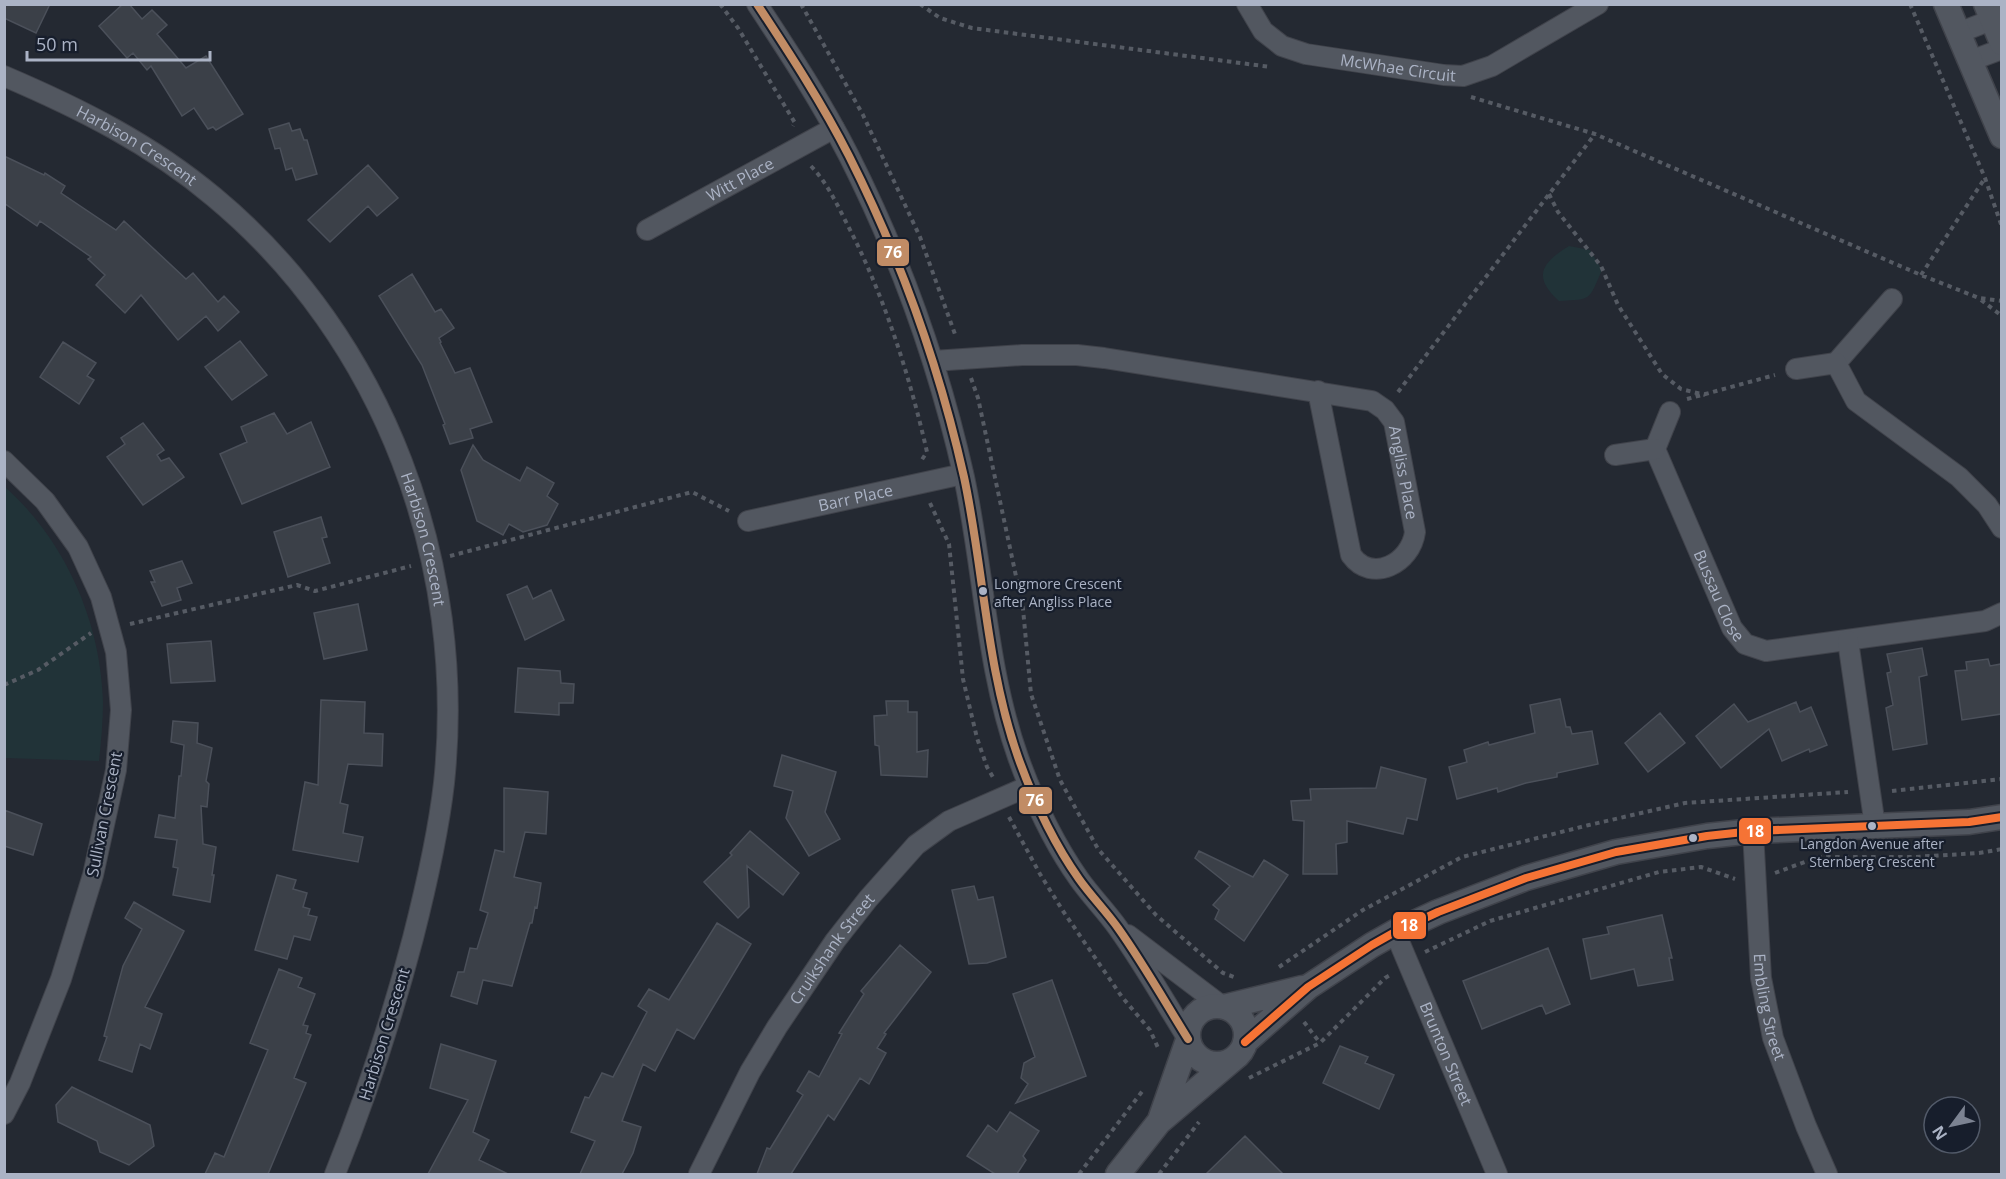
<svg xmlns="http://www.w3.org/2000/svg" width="2006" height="1179" viewBox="0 0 2006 1179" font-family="'Open Sans',sans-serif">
  <rect width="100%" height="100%" fill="#242932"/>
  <path fill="#213338" d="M 1569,246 L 1590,250 L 1602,270 C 1588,301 1593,299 1559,301 C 1531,276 1543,262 1569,246 Z
    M 5,487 C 65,540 101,622 103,702 C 103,722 101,742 99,761 L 5,758 Z"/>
  <path fill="#3b4048" stroke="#4b505a" stroke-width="1.5" d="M 4,4 L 50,4 L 36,33 L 4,18 Z
    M 123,4 L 129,4 L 142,19 L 152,10 L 167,25 L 157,34 L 186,68 L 206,56 L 243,114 L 216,130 L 213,127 L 208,129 L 194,108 L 182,116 L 151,66 L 147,70 L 133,53 L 127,58 L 99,26 Z
    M 289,123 L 292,131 L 300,129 L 304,140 L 307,140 L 317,174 L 296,180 L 292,168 L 286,170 L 280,148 L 275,149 L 269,129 Z
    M 4,156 L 44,175 L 45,173 L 65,186 L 61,193 L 116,230 L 124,221 L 186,279 L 193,273 L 218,302 L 224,296 L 239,312 L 218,331 L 206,316 L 178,340 L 141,295 L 125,313 L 96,285 L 105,275 L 88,259 L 91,257 L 40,221 L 37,226 L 4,203 Z
    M 368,165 L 398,198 L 377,216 L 368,206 L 330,242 L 308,220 Z
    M 412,274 L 435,312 L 441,309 L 454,328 L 439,338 L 441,342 L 440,343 L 455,373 L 470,368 L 492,422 L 470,429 L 473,438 L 450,444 L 443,425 L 445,424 L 422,365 L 379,296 Z
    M 240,341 L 267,375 L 232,400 L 205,367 Z
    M 63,342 L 96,363 L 87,376 L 94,380 L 79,404 L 40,377 Z
    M 274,413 L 287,434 L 311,422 L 330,467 L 242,504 L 220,454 L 247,442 L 241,427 Z
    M 143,423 L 164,450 L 157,455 L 161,461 L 169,458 L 184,477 L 143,505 L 107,457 L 125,444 L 121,438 Z
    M 473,445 L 483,460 L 520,481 L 527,467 L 554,483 L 547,496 L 558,504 L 547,525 L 523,532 L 509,524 L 503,535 L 477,521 L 461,470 Z
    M 321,517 L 327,537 L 322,538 L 330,563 L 288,577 L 274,532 Z
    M 182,561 L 192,583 L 177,588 L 181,600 L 162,606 L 151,582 L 155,582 L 150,571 Z
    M 527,586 L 533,599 L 551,590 L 564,620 L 525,640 L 507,595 Z
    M 358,604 L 367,650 L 324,659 L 314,613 Z
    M 211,641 L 215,681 L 171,683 L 167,644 Z
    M 1922,648 L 1927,675 L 1919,677 L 1927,744 L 1893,750 L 1886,708 L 1893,705 L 1887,673 L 1891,672 L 1887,654 Z
    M 1988,659 L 1990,666 L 2001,664 L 2001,714 L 1962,720 L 1955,671 L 1967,670 L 1966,662 Z
    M 518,668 L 560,671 L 561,683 L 574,684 L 573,703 L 559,703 L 559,715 L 515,712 Z
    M 1560,699 L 1566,727 L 1570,727 L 1572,734 L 1592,731 L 1598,764 L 1557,773 L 1557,777 L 1526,783 L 1498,792 L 1497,788 L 1457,799 L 1449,767 L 1467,762 L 1464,750 L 1488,742 L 1489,745 L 1535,733 L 1530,705 Z
    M 321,700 L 365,702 L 364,733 L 383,734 L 382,766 L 348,764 L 340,803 L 348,805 L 343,833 L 363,837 L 358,862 L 293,850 L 305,782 L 318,785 Z
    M 886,701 L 908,701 L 908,712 L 917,712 L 917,752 L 928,750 L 927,777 L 881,775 L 879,746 L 875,745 L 874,716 L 887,715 Z
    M 1796,702 L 1800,712 L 1811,707 L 1827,745 L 1810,752 L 1809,749 L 1782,761 L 1769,729 L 1721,768 L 1696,736 L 1734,704 L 1748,722 Z
    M 1660,713 L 1685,743 L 1648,772 L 1625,743 Z
    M 173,721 L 198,723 L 197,743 L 212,748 L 206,781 L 209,784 L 207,807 L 201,806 L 203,844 L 216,847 L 212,875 L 214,875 L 210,902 L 173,895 L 178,868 L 173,867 L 177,840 L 155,837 L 159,815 L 175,818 L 179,776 L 181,776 L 184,745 L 171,742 Z
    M 782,755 L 836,772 L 825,812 L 840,839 L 809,856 L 786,818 L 793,791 L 774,786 Z
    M 1381,767 L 1426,779 L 1417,820 L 1407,818 L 1403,834 L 1347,821 L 1347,842 L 1336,844 L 1337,874 L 1303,874 L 1304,821 L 1293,820 L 1291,801 L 1311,800 L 1310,789 L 1376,788 Z
    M 504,788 L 548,792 L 546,834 L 525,832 L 514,877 L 541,883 L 537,908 L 535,907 L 532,923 L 530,923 L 512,986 L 483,980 L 477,1004 L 451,996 L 458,972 L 464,972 L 470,948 L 477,949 L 488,913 L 480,910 L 495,850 L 504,852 Z
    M 4,810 L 42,824 L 33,855 L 4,846 Z
    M 750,831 L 799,873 L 783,895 L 747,866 L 749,907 L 738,918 L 704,882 L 732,855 L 730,853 Z
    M 1199,851 L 1253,877 L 1264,860 L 1288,875 L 1244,941 L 1215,919 L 1219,910 L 1213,905 L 1230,886 L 1195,858 Z
    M 277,875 L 296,880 L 293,889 L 307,893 L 303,907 L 310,909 L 308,915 L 317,917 L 310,940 L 294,936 L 287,959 L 255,950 Z
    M 974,886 L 978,900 L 993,897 L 1006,957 L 987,963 L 969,964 L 952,890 Z
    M 134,902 L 184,931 L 145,1007 L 162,1014 L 150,1049 L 140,1044 L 132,1072 L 99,1060 L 107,1037 L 104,1036 L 123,966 L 142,929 L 125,918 Z
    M 1662,915 L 1672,958 L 1669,958 L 1673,980 L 1638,986 L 1634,969 L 1591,979 L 1583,939 L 1609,934 L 1607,927 Z
    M 717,923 L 751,944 L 694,1039 L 677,1029 L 655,1071 L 643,1064 L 622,1121 L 641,1127 L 633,1153 L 622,1174 L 580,1174 L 595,1141 L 571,1132 L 585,1097 L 589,1098 L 602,1073 L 613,1077 L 647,1012 L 638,1006 L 649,989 L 669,1000 Z
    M 900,945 L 931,972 L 884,1033 L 886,1034 L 877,1048 L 886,1053 L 869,1084 L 860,1078 L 834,1120 L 828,1115 L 791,1174 L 757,1174 L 767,1148 L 770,1149 L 803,1095 L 797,1091 L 809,1071 L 819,1077 L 842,1034 L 839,1033 L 864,994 L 861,991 Z
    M 1548,948 L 1570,1004 L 1546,1014 L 1542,1005 L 1482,1029 L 1463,981 Z
    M 279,969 L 302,978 L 298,987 L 315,994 L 303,1025 L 308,1026 L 306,1033 L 311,1035 L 294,1078 L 306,1083 L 268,1174 L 205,1174 L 215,1153 L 224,1157 L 268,1050 L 250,1043 Z
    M 1052,980 L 1086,1076 L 1016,1103 L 1028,1084 L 1021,1078 L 1024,1063 L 1035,1057 L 1013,994 Z
    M 441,1044 L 496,1061 L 473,1132 L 489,1140 L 479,1160 L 508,1174 L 428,1174 L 468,1100 L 430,1088 Z
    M 1340,1046 L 1368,1057 L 1365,1063 L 1394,1075 L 1379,1109 L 1323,1083 Z
    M 72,1087 L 150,1125 L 154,1146 L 129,1165 L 100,1152 L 97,1141 L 58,1122 L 56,1105 Z
    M 1010,1112 L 1039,1131 L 1023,1156 L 1026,1160 L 1017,1174 L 995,1174 L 967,1156 L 988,1125 L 997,1132 Z
    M 1245,1136 L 1283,1174 L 1206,1174 Z"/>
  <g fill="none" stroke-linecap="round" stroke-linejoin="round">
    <g stroke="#40434b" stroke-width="22">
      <g id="minor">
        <path d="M 757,4 C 790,54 822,103 849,156 C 900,257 939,366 964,477 C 984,570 986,667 1018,757 C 1033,799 1053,842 1079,879 C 1091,896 1106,911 1118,928 C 1143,963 1165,1002 1188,1039"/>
        <path id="s1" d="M 1247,4 L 1263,31 L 1282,46 L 1306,54 L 1444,75 L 1463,76 L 1492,66 L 1598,4"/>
        <path d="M 1958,33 L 2002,16"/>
        <path d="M 1970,61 L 2002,49"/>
        <path id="s2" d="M 4,76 C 79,108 151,144 214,197 C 385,339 467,564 444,783 C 438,836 426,887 413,938 C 392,1018 366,1097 335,1174"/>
        <path id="s3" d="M 647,230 L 834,128"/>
        <path id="s4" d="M 933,361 L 1022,355 L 1077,355 L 1104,358 L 1372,401 L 1385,410 L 1394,422 L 1415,532 C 1411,563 1372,584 1351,555 L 1318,391"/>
        <path d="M 1836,363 L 1892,299"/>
        <path d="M 1796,369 L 1836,363 L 1856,401 L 1959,477 L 1987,505 L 2002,528"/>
        <path id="s5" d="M 1670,412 L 1655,449 L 1732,628 L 1745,644 L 1766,651 L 1985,621 L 2002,613"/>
        <path d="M 1615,455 L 1655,449"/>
        <path d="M 4,461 L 45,501 L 78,547 L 101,597 L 116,652 L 121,710 L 116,770 L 93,875 L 61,979 L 20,1083 L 4,1114"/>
        <path id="s6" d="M 748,521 L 963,474"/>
        <path d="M 1848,641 L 1875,826"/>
        <path id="s7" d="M 1753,831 L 1761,978 L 1773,1038 L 1806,1126 L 1827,1174"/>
        <path id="s8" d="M 1395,932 L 1497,1174"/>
        <path d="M 1128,935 L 1223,1007"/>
        <path id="s9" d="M 699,1174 L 750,1072 L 777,1027 L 835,941 L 868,899 L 916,845 L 949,821 L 1029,786"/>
      </g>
    </g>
    <g stroke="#40434b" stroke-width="27">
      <path id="tertiary" d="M 1946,4 L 2002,136
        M 1986,4 L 2002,43
        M1188 1035a29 29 0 1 1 58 0a29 29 0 1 1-58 0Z
        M 1224,1007 L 1302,988
        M 1245,1042 L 1308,987 L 1372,945 L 1395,932 L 1438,912 L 1526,878 L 1616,852 L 1707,836 L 1753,831 L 1969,822 L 2002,817
        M 1160,1120 L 1188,1040
        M 1118,1174 L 1159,1122 L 1232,1060"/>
    </g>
    <path stroke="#565b64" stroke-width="4" stroke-dasharray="4.5 4.5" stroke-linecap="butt" d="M 720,4 L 738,28 L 795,123 L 793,126
      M 801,4 L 863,115 L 920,237 L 956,337
      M 920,4 L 940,18 L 972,28 L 1271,67
      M 1910,4 L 1985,178 L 2002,227
      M 1471,97 L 1595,134 L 1921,275 L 1979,298 L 2002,301
      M 811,166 C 826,182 835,200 845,220 C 883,292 909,373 927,452 L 921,461
      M 1549,194 L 1558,212 L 1601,266 L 1618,305 L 1662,374 L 1681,389 L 1705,395
      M 1921,275 L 1985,178
      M 1981,300 L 2002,316
      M 971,378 L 978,398 L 1023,609 L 1031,694 L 1060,780 L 1098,849 L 1156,915 L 1223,973 L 1237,978
      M 1398,392 L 1595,134
      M 1687,399 L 1775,375
      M 930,503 L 949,544 L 963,679 L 977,738 L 987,767 L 994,779
      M 450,556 L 692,492 L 729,511
      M 130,624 L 297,585 L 315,591 L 411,566
      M 4,685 L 38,670 L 91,633
      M 1892,791 L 2002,779
      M 1009,817 L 1040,874 L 1063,911 L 1122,997 L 1150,1030 L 1159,1050
      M 1775,873 L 1818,857 L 1915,857 L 1979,853 L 2002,849
      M 1425,952 L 1490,921 L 1659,872 L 1701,867 L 1735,879
      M 1279,967 L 1363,910 L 1462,857 L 1589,825 L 1685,803 L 1848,792
      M 1304,1022 L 1320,1043
      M 1249,1078 L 1320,1043 L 1385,978 L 1392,974
      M 1079,1174 L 1144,1089
      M 1159,1174 L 1199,1122"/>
    <use href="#minor" stroke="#525760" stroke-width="20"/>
    <use href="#tertiary" stroke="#525760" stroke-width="24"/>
    <g stroke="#171e2c" stroke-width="12">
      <path id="bus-1" d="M 1245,1042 L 1308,987 L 1372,945 L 1395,932 L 1438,912 L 1526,878 L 1616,852 L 1707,836 L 1753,831 L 1969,822 L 2002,817"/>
    </g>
    <g stroke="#171e2c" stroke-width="12">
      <path id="bus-2" d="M 757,4 C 790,54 822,103 849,156 C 900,257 939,366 964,477 C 984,570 986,667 1018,757 C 1033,799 1053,842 1079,879 C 1091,896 1106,911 1118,928 C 1143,963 1165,1002 1188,1039"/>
    </g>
    <use href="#bus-1" stroke="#f57335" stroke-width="8"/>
    <use href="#bus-2" stroke="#c18c65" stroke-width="8"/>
  </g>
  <g fill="#abb3c5" stroke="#171e2c" stroke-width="2">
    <circle cx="983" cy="591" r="5"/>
    <circle cx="1872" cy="826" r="5"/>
    <circle cx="1693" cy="838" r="5"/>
  </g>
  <g text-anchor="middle" stroke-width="4.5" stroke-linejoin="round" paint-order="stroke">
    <g font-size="14" fill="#abb3c5" stroke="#171e2c" text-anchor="start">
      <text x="994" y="589">Longmore Crescent<tspan x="994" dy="18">after Angliss Place</tspan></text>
      <text x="1872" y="849" text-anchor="middle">Langdon Avenue after<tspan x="1872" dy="18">Sternberg Crescent</tspan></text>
    </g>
    <g font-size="16" fill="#abb3c5" stroke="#171e2c">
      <text dy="6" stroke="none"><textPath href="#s1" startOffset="174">McWhae Circuit</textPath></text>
      <text dy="6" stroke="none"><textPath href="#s2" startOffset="150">Harbison Crescent</textPath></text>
      <text dy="6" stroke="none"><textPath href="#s3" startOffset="106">Witt Place</textPath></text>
      <text dy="6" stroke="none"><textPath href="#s4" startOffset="525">Angliss Place</textPath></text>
      <text dy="6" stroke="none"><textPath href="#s6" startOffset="110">Barr Place</textPath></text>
      <text dy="6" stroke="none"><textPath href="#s2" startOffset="652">Harbison Crescent</textPath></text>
      <text dy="6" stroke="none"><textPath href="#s5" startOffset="200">Bussau Close</textPath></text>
      <text transform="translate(104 814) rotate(-79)" y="6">Sullivan Crescent</text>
      <text dy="6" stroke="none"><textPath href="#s9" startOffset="262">Cruikshank Street</textPath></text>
      <text dy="6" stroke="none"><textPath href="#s7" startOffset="177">Embling Street</textPath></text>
      <text transform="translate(384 1034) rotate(-73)" y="6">Harbison Crescent</text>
      <text dy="6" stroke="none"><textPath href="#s8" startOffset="132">Brunton Street</textPath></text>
    </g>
  </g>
  <g stroke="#171e2c" stroke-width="2">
    <rect x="876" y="238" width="34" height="29" rx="6" fill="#c18c65"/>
    <rect x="1018" y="786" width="35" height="29" rx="6" fill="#c18c65"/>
    <rect x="1738" y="817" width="34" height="28" rx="6" fill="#f57335"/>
    <rect x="1392" y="911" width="35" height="29" rx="6" fill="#f57335"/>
  </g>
  <g font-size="16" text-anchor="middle" font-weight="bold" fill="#fff">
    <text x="893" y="258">76</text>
    <text x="1035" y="806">76</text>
    <text x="1755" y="837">18</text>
    <text x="1409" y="931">18</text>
  </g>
  <rect width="2006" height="1179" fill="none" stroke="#abb3c5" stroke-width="12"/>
  <g transform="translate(1952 1125) rotate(237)"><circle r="28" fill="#171e2c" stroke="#525a69" stroke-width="1.5"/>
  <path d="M0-4.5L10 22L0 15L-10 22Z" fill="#7c8392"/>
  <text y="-9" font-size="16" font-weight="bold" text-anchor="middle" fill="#abb3c5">N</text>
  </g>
  <path d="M27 51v9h183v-9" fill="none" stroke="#abb3c5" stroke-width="3"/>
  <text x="36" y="51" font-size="18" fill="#abb3c5" stroke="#171e2c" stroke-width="4.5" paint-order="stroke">50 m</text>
</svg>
